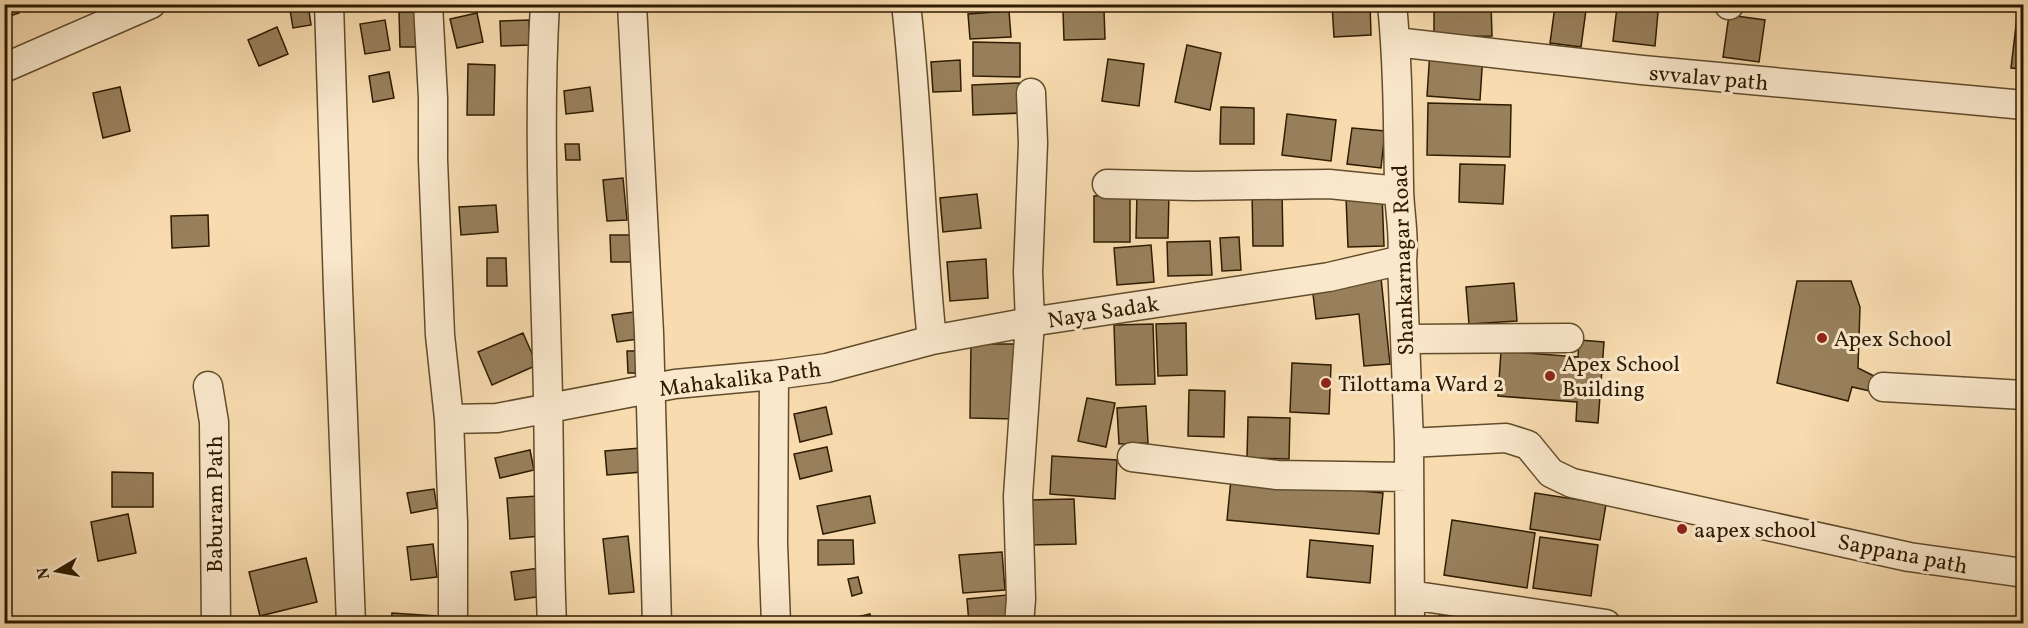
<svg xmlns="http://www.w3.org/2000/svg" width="2028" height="628" viewBox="0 0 2028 628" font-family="Vollkorn,serif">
  <rect width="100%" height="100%" fill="#f8dcb0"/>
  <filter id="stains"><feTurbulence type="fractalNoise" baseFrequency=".00333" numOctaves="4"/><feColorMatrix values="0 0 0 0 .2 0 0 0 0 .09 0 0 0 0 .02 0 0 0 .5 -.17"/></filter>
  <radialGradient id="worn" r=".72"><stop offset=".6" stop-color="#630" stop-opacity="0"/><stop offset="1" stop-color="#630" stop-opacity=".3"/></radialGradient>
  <path fill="#98805c" stroke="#2f1c00" stroke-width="1.5" d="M 4,4 L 16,4 L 19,13 L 4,18 Z
    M 289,4 L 308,4 L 311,25 L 293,28 Z
    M 593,4 L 619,4 L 619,7 L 594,11 Z
    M 1332,4 L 1370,4 L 1371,35 L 1334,37 Z
    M 1434,4 L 1491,4 L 1492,36 L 1434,37 Z
    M 2016,4 L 2024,4 L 2024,13 L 2016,12 Z
    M 1555,6 L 1586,10 L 1581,47 L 1550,43 Z
    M 1617,7 L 1658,12 L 1655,46 L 1613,41 Z
    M 1104,10 L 1105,39 L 1064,40 L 1063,11 Z
    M 1009,11 L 1011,37 L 970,39 L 968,14 Z
    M 399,12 L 421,12 L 422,47 L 400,47 Z
    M 477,13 L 483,42 L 457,48 L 450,19 Z
    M 1729,15 L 1765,20 L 1759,62 L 1723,57 Z
    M 2017,17 L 2024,18 L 2024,69 L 2011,68 Z
    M 385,20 L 390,50 L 365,54 L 360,24 Z
    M 529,20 L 530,45 L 501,46 L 500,21 Z
    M 277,27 L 288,54 L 259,66 L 248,40 Z
    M 973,42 L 1020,43 L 1020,77 L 973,76 Z
    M 1187,45 L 1221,53 L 1210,110 L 1175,102 Z
    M 1430,51 L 1483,54 L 1480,100 L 1427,96 Z
    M 1108,59 L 1144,64 L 1139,106 L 1102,101 Z
    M 960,60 L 961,91 L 933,92 L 931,62 Z
    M 468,64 L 495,65 L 494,115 L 467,115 Z
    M 389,72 L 394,98 L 373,102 L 369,76 Z
    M 1020,83 L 1021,113 L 973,115 L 972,85 Z
    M 120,87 L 130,131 L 103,138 L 93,93 Z
    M 590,87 L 593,111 L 566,114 L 564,91 Z
    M 1428,103 L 1511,105 L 1510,157 L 1427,155 Z
    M 1221,107 L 1254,108 L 1254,144 L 1220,144 Z
    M 1287,114 L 1336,120 L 1331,161 L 1282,155 Z
    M 1352,128 L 1385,131 L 1381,168 L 1347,164 Z
    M 565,144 L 579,144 L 580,160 L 566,160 Z
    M 1460,164 L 1505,165 L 1503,204 L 1459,202 Z
    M 623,178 L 627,220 L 607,221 L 603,180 Z
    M 1282,191 L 1283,246 L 1253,246 L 1252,192 Z
    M 1137,192 L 1169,192 L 1168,238 L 1136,238 Z
    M 977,194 L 981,228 L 943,232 L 940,198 Z
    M 1130,195 L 1130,242 L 1094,242 L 1094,196 Z
    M 1382,195 L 1384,246 L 1348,247 L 1346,197 Z
    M 496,205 L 498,232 L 461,235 L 459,207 Z
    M 208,215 L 209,246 L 172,248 L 171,216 Z
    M 610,235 L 631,235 L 631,262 L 611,262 Z
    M 1239,237 L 1241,270 L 1222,271 L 1220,238 Z
    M 1210,241 L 1212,275 L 1168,276 L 1167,242 Z
    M 1151,245 L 1154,282 L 1117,285 L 1114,248 Z
    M 487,258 L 506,258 L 507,286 L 487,286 Z
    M 986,259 L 988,298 L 950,301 L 947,262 Z
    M 1381,278 L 1390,364 L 1364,366 L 1359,314 L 1316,319 L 1312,286 Z
    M 1797,281 L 1851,281 L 1860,307 L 1858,368 L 1874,376 L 1870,391 L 1852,387 L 1848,401 L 1777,383 Z
    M 1514,283 L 1517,321 L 1469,324 L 1466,287 Z
    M 641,311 L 645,338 L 617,342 L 612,315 Z
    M 1186,323 L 1187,375 L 1158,376 L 1156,324 Z
    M 1153,324 L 1155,384 L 1116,385 L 1114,325 Z
    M 523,333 L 537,365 L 492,385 L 478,352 Z
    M 1579,340 L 1604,342 L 1598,423 L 1576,421 L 1577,402 L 1498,396 L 1501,351 L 1578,357 Z
    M 971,344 L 1017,344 L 1016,419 L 970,418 Z
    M 627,351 L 642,351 L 642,373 L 628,373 Z
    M 1292,363 L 1331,365 L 1329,414 L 1290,412 Z
    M 1189,390 L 1225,391 L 1224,437 L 1188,436 Z
    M 1087,398 L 1115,403 L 1106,447 L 1078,441 Z
    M 1146,406 L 1148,443 L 1119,444 L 1117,408 Z
    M 826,407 L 832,434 L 800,442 L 794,414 Z
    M 1248,417 L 1290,418 L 1289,459 L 1247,458 Z
    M 827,447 L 832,471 L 800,479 L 794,454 Z
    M 640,448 L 642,472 L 607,475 L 605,451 Z
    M 530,450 L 534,470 L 500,478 L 495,458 Z
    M 1052,456 L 1117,460 L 1115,499 L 1050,494 Z
    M 112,472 L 153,473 L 153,507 L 112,507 Z
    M 1231,479 L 1383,493 L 1379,534 L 1227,520 Z
    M 434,489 L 437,508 L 411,513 L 407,493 Z
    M 1535,493 L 1606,504 L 1600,540 L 1530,529 Z
    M 537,496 L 540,536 L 510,539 L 507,498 Z
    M 870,496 L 875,523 L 823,534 L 817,506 Z
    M 1074,499 L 1076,544 L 1029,545 L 1028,500 Z
    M 128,514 L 136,553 L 98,561 L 91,522 Z
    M 1452,520 L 1535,533 L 1527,588 L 1444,575 Z
    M 628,536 L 634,592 L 609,594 L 603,539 Z
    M 1540,537 L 1598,545 L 1591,596 L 1533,588 Z
    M 818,540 L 853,540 L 854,564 L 818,565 Z
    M 1310,540 L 1373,546 L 1370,583 L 1307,577 Z
    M 433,544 L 437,577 L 411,580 L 407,547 Z
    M 1002,552 L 1005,590 L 963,593 L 959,555 Z
    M 306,558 L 317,602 L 260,616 L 249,572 Z
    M 539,568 L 543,596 L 515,600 L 511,572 Z
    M 858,577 L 862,593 L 852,596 L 848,579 Z
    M 1007,595 L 1009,624 L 969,624 L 967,599 Z
    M 1440,609 L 1539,624 L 1439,624 Z
    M 392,613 L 436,616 L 436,624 L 391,624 Z
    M 870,614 L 872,624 L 828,624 Z
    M 647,615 L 649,624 L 611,623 Z
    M 1373,620 L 1373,624 L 1346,624 Z"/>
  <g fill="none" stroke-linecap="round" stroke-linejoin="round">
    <g stroke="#614c2c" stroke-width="31">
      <path id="minor" d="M 329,4 L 338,289 L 351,624
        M 428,4 L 433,98 L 433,160 L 440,335 L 449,419 L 453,523 L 453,624
        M 545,4 C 538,123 544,241 547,359 C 550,448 548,536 552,624
        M 632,4 L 649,333 L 657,624
        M 906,4 C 919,116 920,229 932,340
        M 1392,4 C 1398,65 1398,125 1399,186 C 1399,211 1405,235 1402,260 L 1409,443 L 1410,624
        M 1729,4 L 1729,5
        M 1396,42 L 1642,70 L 2024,105
        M 4,68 L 151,4
        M 1107,184 L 1194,186 L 1329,184 L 1399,191
        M 1406,339 L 1569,338
        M 774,375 L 773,543 L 776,624
        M 208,386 L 214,422 L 216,624
        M 1883,387 L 2024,395
        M 449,419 L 497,418 L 675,384 L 774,375 L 827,368 L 932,340 L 1030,322 L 1329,277 L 1402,260
        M 1409,443 L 1506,438 L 1528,445 L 1551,473 L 1572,483 L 1909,557 L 2024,573
        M 1132,457 L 1277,475 L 1409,477
        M 1410,595 L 1606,624
        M 1019,624 L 1021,599 L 1018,496 L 1030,322 L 1028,272 L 1033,143 L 1031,93"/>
    </g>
    <use href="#minor" stroke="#fae8cc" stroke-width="28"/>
  </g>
  <g fill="#8f2418" stroke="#fae8cc" stroke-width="2">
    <circle cx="1822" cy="338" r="6"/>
    <circle cx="1550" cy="376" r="6"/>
    <circle cx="1326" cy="383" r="6"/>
    <circle cx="1682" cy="529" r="6"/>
  </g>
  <g text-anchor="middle" stroke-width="6" stroke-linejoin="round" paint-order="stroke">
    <g font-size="22" fill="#2f1c00" stroke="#fae8cc">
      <text transform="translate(1709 77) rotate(5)" y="8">svvalav path</text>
      <text transform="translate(1402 260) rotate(-92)" y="8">Shankarnagar Road</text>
      <text transform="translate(1103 311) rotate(-9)" y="8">Naya Sadak</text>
      <text transform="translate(740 378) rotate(-7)" y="8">Mahakalika Path</text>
      <text transform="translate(214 504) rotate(-90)" y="8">Baburam Path</text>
      <text transform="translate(1903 553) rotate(11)" y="8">Sappana path</text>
    </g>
    <g font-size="22" fill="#2f1c00" stroke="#fae8cc" text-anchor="start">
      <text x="1834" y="346">Apex School</text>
      <text x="1562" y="371">Apex School<tspan x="1562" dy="25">Building</tspan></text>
      <text x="1338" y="391">Tilottama Ward 2</text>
      <text x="1694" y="537">aapex school</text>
    </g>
  </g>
  <rect width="2028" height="628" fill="none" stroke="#f8dcb0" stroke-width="24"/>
  <rect x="6" y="6" width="2016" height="616" fill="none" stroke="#2f1c00" stroke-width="3"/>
  <rect x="12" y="12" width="2004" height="604" fill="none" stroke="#2f1c00" stroke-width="1.5"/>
  <g transform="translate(57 571) rotate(260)" stroke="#fae8cc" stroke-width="4.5" paint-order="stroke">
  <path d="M0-4.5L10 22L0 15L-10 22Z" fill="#2f1c00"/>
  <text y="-9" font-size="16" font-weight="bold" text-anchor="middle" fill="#2f1c00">N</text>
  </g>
  <rect width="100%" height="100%" filter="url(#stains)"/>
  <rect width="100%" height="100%" fill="url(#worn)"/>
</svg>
